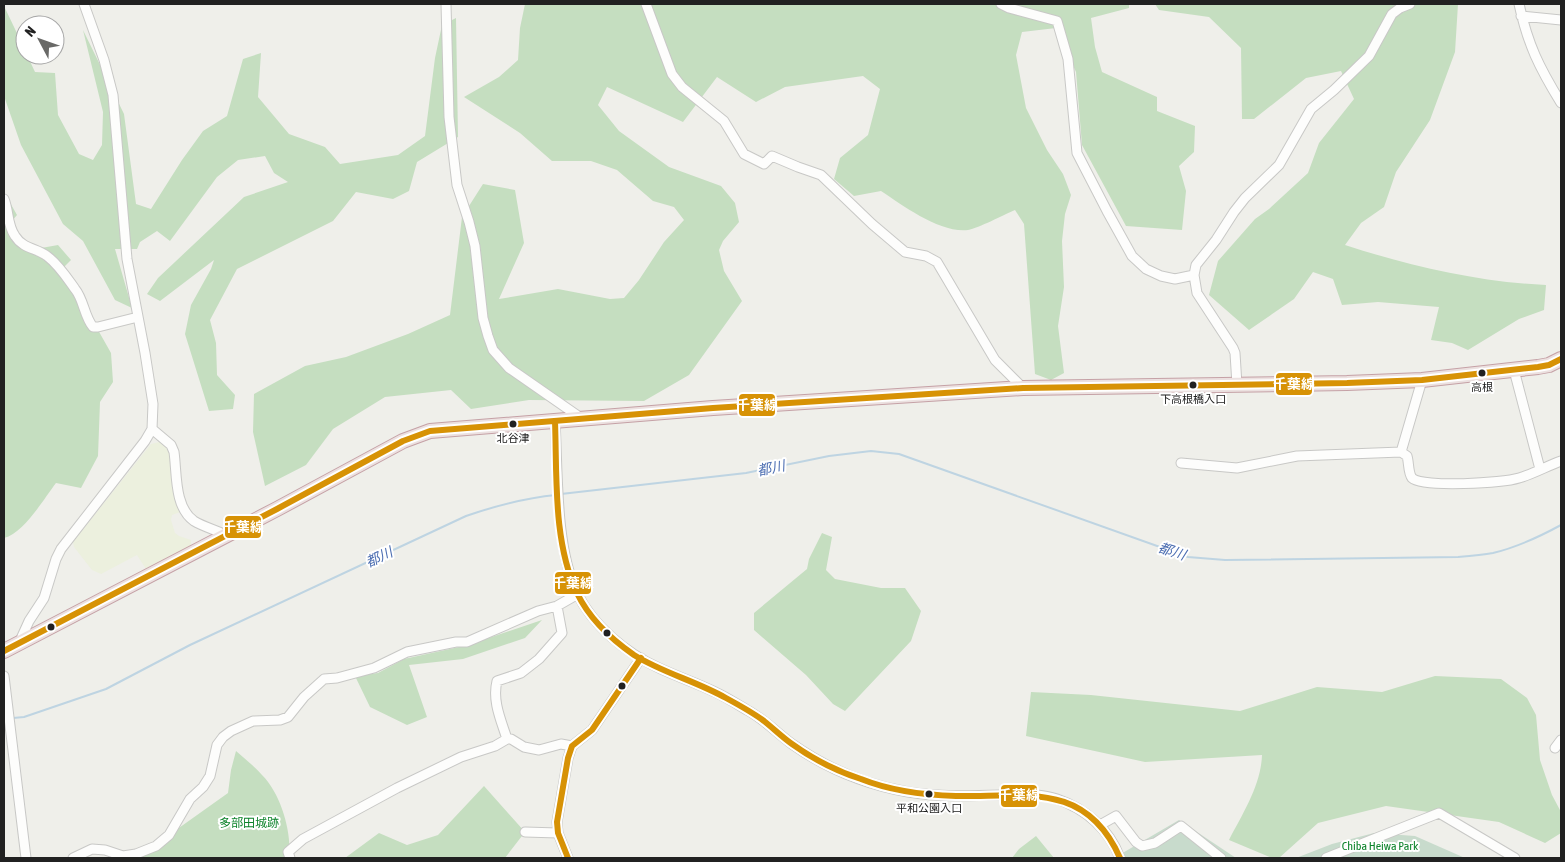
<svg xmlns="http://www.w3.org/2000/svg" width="1565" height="862" viewBox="0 0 1565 862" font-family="'Asap Condensed','Noto Sans JP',sans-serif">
  <rect width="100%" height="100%" fill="#efefea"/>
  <path fill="#ecf0de" d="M 163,441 L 170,445 L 183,511 L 172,515 L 171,520 L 175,533 L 179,536 L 191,540 L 191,546 L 146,569 L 137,555 L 101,574 L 92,570 L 74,547 L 73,542 L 151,444 Z"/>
  <path fill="#c5dec0" d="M 525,4 L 1129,4 L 1129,8 L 1091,18 L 1095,47 L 1102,72 L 1157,97 L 1157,111 L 1195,126 L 1194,152 L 1179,166 L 1186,191 L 1182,230 L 1126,226 L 1082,145 L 1076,72 L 1056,28 L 1022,32 L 1016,55 L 1026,108 L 1047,150 L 1063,174 L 1071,195 L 1065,214 L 1062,241 L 1064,287 L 1058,326 L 1064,373 L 1051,380 L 1035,374 L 1024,224 L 1015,210 C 1003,215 979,228 968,230 C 939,233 904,206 881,191 L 854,196 L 834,179 L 840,158 L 868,135 L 880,89 L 863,76 L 785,87 L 756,102 L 717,77 L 683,122 L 607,87 L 598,105 L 619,131 L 669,167 L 721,186 L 735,203 L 739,222 L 723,241 L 719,250 L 724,271 L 742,301 L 689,375 L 644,401 L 529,400 L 471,409 L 451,390 L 385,397 L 333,429 L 306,465 L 265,486 L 253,432 L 254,394 L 305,366 L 346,357 L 408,334 L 450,315 L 462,217 L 483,184 L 515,190 L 524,243 L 499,299 L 558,289 L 610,299 L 624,298 L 639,280 L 664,242 L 684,220 L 674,207 L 653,201 L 617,170 L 591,161 L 552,161 L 520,133 L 464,97 L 499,77 L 518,60 L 520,28 Z
    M 1155,4 L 1458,4 L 1455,52 L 1430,120 L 1396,172 L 1384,207 L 1361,223 L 1345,245 C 1410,266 1478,282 1546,285 L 1544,310 L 1519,319 L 1468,350 L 1452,343 L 1431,340 L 1439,307 L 1378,302 L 1342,305 L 1333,279 L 1313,272 L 1294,299 L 1249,330 L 1209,295 L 1218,261 L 1255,219 L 1269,209 L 1308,173 L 1319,143 L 1354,99 L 1341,71 L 1306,78 L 1254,119 L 1242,119 L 1241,48 L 1209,17 L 1159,10 Z
    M 4,6 L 25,50 L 25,55 L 27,55 L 35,72 L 55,73 L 58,115 L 79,154 L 93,160 L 102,145 L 103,112 L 83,30 L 124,114 L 136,204 L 151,209 L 182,160 L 203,131 L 227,116 L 243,59 L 261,53 L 258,97 L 289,134 L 325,147 L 340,164 L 398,155 L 425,136 L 435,58 L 442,25 L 456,18 L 458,137 L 417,162 L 409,191 L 393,199 L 356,192 L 333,221 L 237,269 L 210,320 L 216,343 L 217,375 L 235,395 L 233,409 L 209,411 L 185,334 L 191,305 L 211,269 L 214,260 L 160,301 L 147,294 L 158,278 L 244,197 L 288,182 L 274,173 L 265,156 L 238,160 L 217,177 L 170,241 L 157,231 L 140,242 L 137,249 L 115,249 L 132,308 L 115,300 L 83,241 L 63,224 L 21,145 L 4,96 Z
    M 4,192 L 17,215 L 11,222 L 30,250 L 58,245 L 71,260 L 63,268 L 111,353 L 113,382 L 100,402 L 98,456 L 81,488 L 56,483 C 43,500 24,533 4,538 Z
    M 822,533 L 832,537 L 826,570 L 835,579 L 881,588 L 905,588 L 921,611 L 911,641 L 845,711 L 833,704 L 806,675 L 754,630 L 754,613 L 807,569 L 809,559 Z
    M 542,620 L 525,638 L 463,659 L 409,665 L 427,717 L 407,725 L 370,707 L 355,676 L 378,673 L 404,659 L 468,645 Z
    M 1435,676 L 1501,679 L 1527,698 L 1536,715 L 1540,760 L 1552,795 L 1561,812 L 1561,833 L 1545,843 L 1499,822 L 1386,806 L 1318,823 L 1279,858 L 1272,858 L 1229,840 C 1243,813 1261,785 1262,755 L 1145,762 L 1026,736 L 1031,692 L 1091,695 L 1240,711 L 1317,687 L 1382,692 Z
    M 236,751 C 245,759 254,766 262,775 C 281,794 292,832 289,858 L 131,858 L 169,835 L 228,793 L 231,770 Z
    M 484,786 L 525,832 L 505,858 L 345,858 L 379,833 L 407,845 L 438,835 Z
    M 1036,836 L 1054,858 L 1012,858 L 1019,849 Z"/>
  <path fill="#c8dbcc" d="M 1179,820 L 1236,858 L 1114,858 Z
    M 1374,833 L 1415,836 L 1465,858 L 1296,858 L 1332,844 Z"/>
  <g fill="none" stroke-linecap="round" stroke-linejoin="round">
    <path stroke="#bed4e2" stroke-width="2" d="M 561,494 L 746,473 L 829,456 L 871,451 L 899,454 L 1188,557 L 1225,560 L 1458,557 C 1470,556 1482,555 1493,553 C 1518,547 1539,537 1561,525
      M 13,718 L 24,717 L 106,689 L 190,645 L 466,516 C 495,506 525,498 556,495"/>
    <g stroke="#c8c8c6" stroke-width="11">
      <path id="minor" d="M 446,4 L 449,117 L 457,185 L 469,222 L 475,246 L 483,318 L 488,336 L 493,350 L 509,368 L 581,418
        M 646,4 L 672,74 L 682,87 L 724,121 L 744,154 L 764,164 L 772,156 L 798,167 L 821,175 L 872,224 L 905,252 L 926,256 L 937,262 L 995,360 L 1023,388
        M 1001,4 L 1009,8 L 1057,21 L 1068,59 L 1077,153 L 1107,211 L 1132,256 L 1146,269 L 1161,276 L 1175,279 L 1194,275
        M 1519,4 C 1528,45 1539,67 1561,103
        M 1521,16 L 1561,20
        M 4,199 C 9,211 7,225 15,236 C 23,249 37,248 47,256 C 59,265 67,278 75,289 C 84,300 84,316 93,327 L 98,327 L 138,317
        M 1514,370 L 1540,469
        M 1237,385 L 1235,353 L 1233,348 L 1197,293 L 1194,275 L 1196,265 L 1216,240 L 1234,212 L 1245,198 L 1279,165 L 1311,109 L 1334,90 L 1369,56 L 1392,14 L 1400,8 L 1410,4
        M 555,421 C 558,472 555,546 577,593 C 593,626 626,653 659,668 C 678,677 697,683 715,692 C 726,697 737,704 747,710 C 764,719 777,733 792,744 C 826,768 867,785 908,792 C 939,797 970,796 1001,795 C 1020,795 1039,793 1057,799 C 1086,809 1109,829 1120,858
        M 152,429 L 171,445 L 174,452 C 177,473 174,507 194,521 C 204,527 216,530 226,535
        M 1401,452 L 1422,380
        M 1181,463 L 1237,468 L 1297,456 L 1401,452 L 1407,456 C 1409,462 1408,473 1412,478 C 1423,488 1503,483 1519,478 C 1533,474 1547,466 1561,461
        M 19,643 L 29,621 L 44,598 L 56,559 L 61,549 L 145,441 L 152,429 L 153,404 L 145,353 L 127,259 L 113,95 L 104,60 L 84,4
        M 4,676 L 26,858
        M 507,739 C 501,720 492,701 497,681 L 521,673 L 539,659 L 562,633 L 557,606
        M 1555,748 L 1561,740
        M 1100,825 L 1116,816 L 1136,842 L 1142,846 L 1155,843 L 1181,826 L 1221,858
        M 525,832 L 558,833
        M 73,858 L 92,849 L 105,850 L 123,856 L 136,854 L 156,846 L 169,835 L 190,799 L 203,787 L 210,776 L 217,745 L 223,737 L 231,731 L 253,721 L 280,720 L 288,717 L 304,697 L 324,679 L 337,678 L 374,668 L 407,652 L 456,642 L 467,642 L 538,611 L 557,606 L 578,594
        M 290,858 L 288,852 L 303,839 L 397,788 L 461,757 L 495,746 L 507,739 L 511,739 L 524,747 L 539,750 L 561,744 L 572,746
        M 568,858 L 558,833 L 557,822 L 568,758 L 572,746 L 592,730 L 641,658
        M 1326,858 L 1439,813 L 1515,858"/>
    </g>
    <g stroke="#c5a1a6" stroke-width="16">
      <path id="highway" d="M 4,651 L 277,509 L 403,441 L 430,431 L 713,408 L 1023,388 L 1347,383 L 1422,380 L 1538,367 L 1549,365 L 1561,359"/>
    </g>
    <use href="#minor" stroke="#fdfdfc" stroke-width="9"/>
    <use href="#highway" stroke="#ece1e0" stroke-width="14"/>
    <g stroke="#fff" stroke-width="10">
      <path id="bus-1" d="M 555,421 C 557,476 553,542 577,593 C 589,618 611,639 634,655 C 663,673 696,681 726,698 C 739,705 752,712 764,721 C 774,729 782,737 792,744 C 813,759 836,771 861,779 C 891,791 923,795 956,796 C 1025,797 1086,781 1120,858
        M 4,651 L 277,509 L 403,441 L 430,431 L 713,408 L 1023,388 L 1347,383 L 1422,380 L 1538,367 L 1549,365 L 1561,359
        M 568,858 L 558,833 L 557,822 L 568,758 L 572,746 L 592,730 L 641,658"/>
    </g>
    <use href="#bus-1" stroke="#d79205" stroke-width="6"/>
  </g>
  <g fill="#212121" stroke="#fff" stroke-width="2">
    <circle cx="1482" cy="373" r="4.5"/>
    <circle cx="1193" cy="385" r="4.5"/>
    <circle cx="513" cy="424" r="4.5"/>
    <circle cx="51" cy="627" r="4.5"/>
    <circle cx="607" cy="633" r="4.5"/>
    <circle cx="622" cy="686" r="4.5"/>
    <circle cx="929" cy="794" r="4.5"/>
  </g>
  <g text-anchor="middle" stroke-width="4" stroke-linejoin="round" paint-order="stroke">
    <g font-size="11" fill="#212121" stroke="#fff">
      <text x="1482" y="391">高根</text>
      <text x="1193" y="403">下高根橋入口</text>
      <text x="513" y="442">北谷津</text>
      <text x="929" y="812">平和公園入口</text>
    </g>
    <g font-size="12" fill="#0c832a" stroke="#fff">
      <text x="249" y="827">多部田城跡</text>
      <text x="1380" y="850">Chiba Heiwa Park</text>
    </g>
    <g font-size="14" font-style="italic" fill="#4c6eb2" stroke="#fff">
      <text transform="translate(771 468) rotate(-12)" y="5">都川</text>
      <text transform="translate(1172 551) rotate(18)" y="5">都川</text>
      <text transform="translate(379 557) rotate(-25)" y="5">都川</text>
    </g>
  </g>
  <g stroke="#fff" stroke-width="2">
    <rect x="1275" y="372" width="38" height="24" rx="5" fill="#d79205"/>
    <rect x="738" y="393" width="38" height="24" rx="5" fill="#d79205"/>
    <rect x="224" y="515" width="38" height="24" rx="5" fill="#d79205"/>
    <rect x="554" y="571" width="38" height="24" rx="5" fill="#d79205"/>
    <rect x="1000" y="784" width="38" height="24" rx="5" fill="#d79205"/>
  </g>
  <g font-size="14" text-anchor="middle" font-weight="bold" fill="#fff">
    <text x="1294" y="389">千葉線</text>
    <text x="757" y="410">千葉線</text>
    <text x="243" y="532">千葉線</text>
    <text x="573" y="588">千葉線</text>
    <text x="1019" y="800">千葉線</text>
  </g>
  <rect width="1565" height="862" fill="none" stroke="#212121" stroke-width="10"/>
  <g transform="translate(40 40) rotate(311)"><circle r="24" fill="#ffffff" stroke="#a6a6a6"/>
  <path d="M0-4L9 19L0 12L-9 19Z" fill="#696967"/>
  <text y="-8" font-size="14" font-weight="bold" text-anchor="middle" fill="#212121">N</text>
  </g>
</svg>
